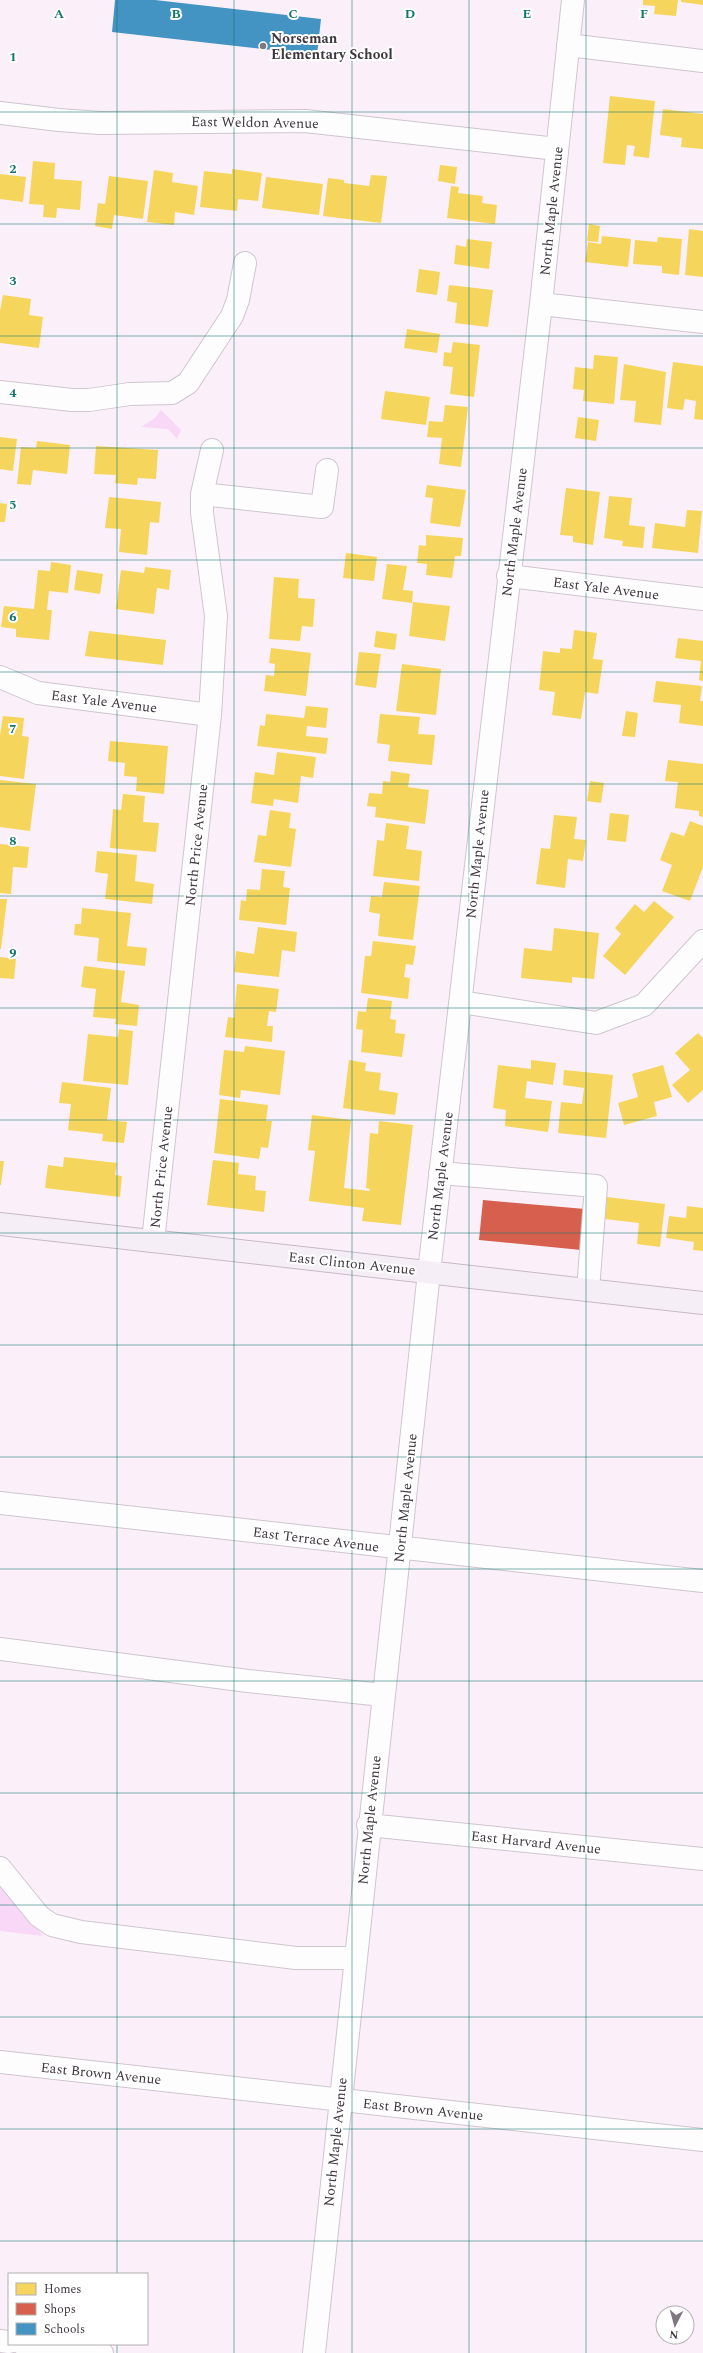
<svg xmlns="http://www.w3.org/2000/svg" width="703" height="2353" viewBox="0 0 703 2353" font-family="Spectral,serif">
  <rect width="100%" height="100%" fill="#fbf0fa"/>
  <path fill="#f8d7f7" d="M 161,410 L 181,430 L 177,439 L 168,429 L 141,427 L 155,418 Z
    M 0,1883 L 43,1936 L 0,1931 Z"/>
  <path fill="#f6d55c" d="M 643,0 L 678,0 L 676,16 L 654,14 L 655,6 L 643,5 Z
    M 681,0 L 703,0 L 703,5 L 681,2 Z
    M 610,96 L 655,101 L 649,158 L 633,156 L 635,146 L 627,145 L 625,165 L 603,163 Z
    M 663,109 L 703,114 L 703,149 L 681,147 L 682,138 L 660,135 Z
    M 33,161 L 55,163 L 54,179 L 82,181 L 80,210 L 57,208 L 56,218 L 43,217 L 44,205 L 29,204 Z
    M 440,165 L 457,167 L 455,184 L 438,181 Z
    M 232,169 L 262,173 L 258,201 L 238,199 L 237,211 L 200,207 L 204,171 L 232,174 Z
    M 154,170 L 173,173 L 172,182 L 198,186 L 194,215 L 175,212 L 174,225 L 147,222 Z
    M 0,174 L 26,177 L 23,202 L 0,199 Z
    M 371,175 L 387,176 L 381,223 L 323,216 L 328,178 L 344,180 L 344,183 L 369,186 Z
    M 109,176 L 148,181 L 143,219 L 114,215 L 112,229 L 95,226 L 98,203 L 105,204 Z
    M 266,177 L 323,184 L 319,215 L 262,208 Z
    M 451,186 L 459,187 L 458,193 L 483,196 L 482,203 L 497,205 L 495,224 L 447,218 Z
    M 589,224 L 600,226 L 598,242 L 587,241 Z
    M 689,229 L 703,231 L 703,277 L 685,275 Z
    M 602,236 L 631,239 L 628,267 L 585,262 L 588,242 L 601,244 Z
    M 658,237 L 682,239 L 679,275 L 662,273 L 662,266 L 633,264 L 635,240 L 657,242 Z
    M 467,239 L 492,242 L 489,269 L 454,264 L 456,245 L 466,247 Z
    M 419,269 L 440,272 L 437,295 L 416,292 Z
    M 449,285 L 493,290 L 488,327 L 455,323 L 457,303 L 447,301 Z
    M 3,295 L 31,299 L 29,315 L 43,317 L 39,348 L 0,343 L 0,311 Z
    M 407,329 L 440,334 L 437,353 L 404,348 Z
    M 453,342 L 480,345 L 474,397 L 450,394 L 453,367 L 443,366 L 444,352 L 451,353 Z
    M 594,355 L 618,357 L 614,404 L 583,401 L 584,390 L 573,389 L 575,367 L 593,369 Z
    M 673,362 L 703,366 L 703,420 L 694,419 L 696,401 L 685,399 L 683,410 L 667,408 Z
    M 624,364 L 666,372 L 661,425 L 634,422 L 636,401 L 620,400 Z
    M 385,391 L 430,397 L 426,425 L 381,419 Z
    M 445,405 L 468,407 L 461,467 L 439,464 L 442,438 L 427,437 L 429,421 L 443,422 Z
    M 578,417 L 599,420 L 596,441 L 575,438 Z
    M 0,437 L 17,439 L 13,471 L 0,469 Z
    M 37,441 L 70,445 L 67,474 L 33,470 L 31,485 L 17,484 L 21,447 L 36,448 Z
    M 96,446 L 158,450 L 156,479 L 138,478 L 137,485 L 115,483 L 116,475 L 94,474 Z
    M 427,485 L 466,490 L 460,527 L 430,523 L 433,498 L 425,497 Z
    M 566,488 L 600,492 L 593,545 L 573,542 L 573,536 L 560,535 Z
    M 609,496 L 632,498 L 629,525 L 645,527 L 643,548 L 622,546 L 623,541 L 604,538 Z
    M 109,497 L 161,502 L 159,523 L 150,522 L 147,555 L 119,552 L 121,529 L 105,528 Z
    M 0,503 L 7,504 L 5,522 L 0,522 Z
    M 687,510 L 702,511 L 698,553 L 652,548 L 655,523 L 685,527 Z
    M 426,535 L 463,538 L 461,556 L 455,556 L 452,578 L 426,575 L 427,564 L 417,563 L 419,545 L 426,546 Z
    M 346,553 L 377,557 L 374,581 L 343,578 Z
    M 51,562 L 71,565 L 68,593 L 49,591 L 47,610 L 52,610 L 49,640 L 16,637 L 16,629 L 1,627 L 4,606 L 34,609 L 38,570 L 50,571 Z
    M 387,564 L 407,566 L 403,590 L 413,591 L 412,603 L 382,599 Z
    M 145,567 L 171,570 L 169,590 L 157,588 L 154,614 L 116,609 L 121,570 L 144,573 Z
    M 77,570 L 103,574 L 100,594 L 74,590 Z
    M 274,577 L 299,579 L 298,598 L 315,599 L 313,627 L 302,626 L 300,641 L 269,639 Z
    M 413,602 L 450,606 L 445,641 L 409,636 Z
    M 574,630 L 597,633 L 593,659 L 603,660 L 598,694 L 585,692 L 581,719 L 552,715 L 555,692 L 539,690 L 543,651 L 560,653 L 560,648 L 572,649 Z
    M 89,631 L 166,640 L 163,665 L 85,656 Z
    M 376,631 L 397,634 L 395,650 L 374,647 Z
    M 678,638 L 703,641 L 703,681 L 699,680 L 701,661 L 675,658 Z
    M 271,648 L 311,653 L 306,696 L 264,691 L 266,675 L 274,676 L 275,664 L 269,663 Z
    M 359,652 L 381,654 L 376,688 L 355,685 Z
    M 402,664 L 441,669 L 436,715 L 396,711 Z
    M 656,681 L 702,686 L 700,701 L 703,701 L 703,726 L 679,723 L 681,705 L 653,702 Z
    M 306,706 L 328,708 L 326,728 L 307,726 L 306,736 L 328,738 L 326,754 L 257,746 L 260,725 L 265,726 L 266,714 L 304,718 Z
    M 626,711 L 638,713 L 635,737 L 622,736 Z
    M 380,714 L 420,717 L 418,734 L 435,735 L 432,765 L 388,761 L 390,745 L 377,743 Z
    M 3,716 L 24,718 L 22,736 L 29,737 L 24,779 L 0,776 L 0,735 Z
    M 110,741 L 168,746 L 164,794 L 136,791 L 137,777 L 124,776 L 125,763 L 108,761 Z
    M 277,752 L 316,757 L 313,778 L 301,776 L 298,803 L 274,799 L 273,806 L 251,803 L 255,772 L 274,775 Z
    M 668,760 L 703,764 L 703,817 L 699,816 L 699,811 L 675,808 L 678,782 L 665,781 Z
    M 391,771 L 410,774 L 408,787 L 429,790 L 425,824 L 375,817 L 376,807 L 367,806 L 369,793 L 382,794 L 383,781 L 390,782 Z
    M 0,780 L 36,784 L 30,831 L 0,827 Z
    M 590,781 L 604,783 L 601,803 L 587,801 Z
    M 123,794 L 145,796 L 143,822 L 159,823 L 156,852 L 110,848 L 113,809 L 121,810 Z
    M 270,810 L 291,813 L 289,828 L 296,829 L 291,867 L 254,862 L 258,835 L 266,836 Z
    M 610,813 L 629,815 L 626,842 L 607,840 Z
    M 554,815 L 577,817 L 574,839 L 586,840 L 583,861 L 568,859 L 565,888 L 536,884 L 541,848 L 550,849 Z
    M 690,821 L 703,826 L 703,867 L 690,901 L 662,891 L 672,865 L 660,860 L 671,832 L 684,836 Z
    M 386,823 L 409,826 L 406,849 L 422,851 L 419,881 L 373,876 L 377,840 L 384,841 Z
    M 0,844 L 29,847 L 27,868 L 13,867 L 11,894 L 0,893 Z
    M 97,851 L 137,855 L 135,881 L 154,884 L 152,904 L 105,899 L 108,874 L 95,872 Z
    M 262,869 L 285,871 L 283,887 L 290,888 L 286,925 L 239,920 L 241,900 L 246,901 L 247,889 L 260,890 Z
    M 384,882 L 420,886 L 413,940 L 378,936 L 380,914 L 369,912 L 371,896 L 382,897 Z
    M 0,899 L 7,899 L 1,949 L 0,949 Z
    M 654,901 L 674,917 L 625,975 L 603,956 L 621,934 L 615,928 L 635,904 L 644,912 Z
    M 82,908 L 131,913 L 127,946 L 147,948 L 145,966 L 97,961 L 99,938 L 74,935 L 75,924 L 81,924 Z
    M 258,927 L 297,932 L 295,952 L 282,950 L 279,977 L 234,972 L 236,951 L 254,954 Z
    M 554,928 L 599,933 L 594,979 L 572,977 L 572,983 L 521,978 L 524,948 L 552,951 Z
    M 373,941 L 416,946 L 413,965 L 406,964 L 404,977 L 410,978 L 408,999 L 361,993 L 365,956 L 371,956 Z
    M 0,957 L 16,959 L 14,979 L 0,978 Z
    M 84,966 L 125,971 L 121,1002 L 139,1005 L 137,1026 L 115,1024 L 116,1019 L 93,1017 L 96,989 L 81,987 Z
    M 237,984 L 279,989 L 276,1012 L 269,1011 L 267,1026 L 273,1026 L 272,1042 L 225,1037 L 228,1017 L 234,1018 Z
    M 368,998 L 392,1001 L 390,1019 L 396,1020 L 395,1033 L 405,1034 L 402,1057 L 361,1052 L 363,1030 L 356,1029 L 358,1011 L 366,1012 Z
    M 119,1029 L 133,1031 L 128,1085 L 83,1081 L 88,1034 L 118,1037 Z
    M 698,1033 L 703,1038 L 703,1090 L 688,1103 L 672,1085 L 690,1070 L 675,1053 Z
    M 245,1046 L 285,1051 L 280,1095 L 241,1090 L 240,1098 L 219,1095 L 224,1050 L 244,1052 Z
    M 349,1060 L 366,1063 L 365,1071 L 381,1073 L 379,1090 L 398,1093 L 395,1115 L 343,1108 Z
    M 531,1060 L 556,1063 L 553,1085 L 527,1081 L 525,1098 L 552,1101 L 548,1132 L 505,1126 L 506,1110 L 493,1108 L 498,1065 L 531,1069 Z
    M 663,1065 L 672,1097 L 654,1102 L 657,1116 L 624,1125 L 618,1103 L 638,1097 L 632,1074 Z
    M 564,1070 L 613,1075 L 606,1138 L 558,1133 L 561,1102 L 582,1104 L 584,1088 L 563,1085 Z
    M 62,1082 L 111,1088 L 107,1120 L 127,1122 L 124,1143 L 102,1141 L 103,1134 L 68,1130 L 71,1104 L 59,1103 Z
    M 220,1099 L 268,1105 L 266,1121 L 272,1121 L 268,1148 L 261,1147 L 259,1159 L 214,1153 Z
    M 312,1115 L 351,1120 L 344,1188 L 369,1191 L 370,1189 L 366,1188 L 370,1133 L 378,1134 L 379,1121 L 413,1125 L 401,1225 L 362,1221 L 364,1208 L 309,1201 L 315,1151 L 308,1150 Z
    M 64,1157 L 117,1163 L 115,1175 L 122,1176 L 120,1197 L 45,1188 L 48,1165 L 63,1167 Z
    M 213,1160 L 239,1163 L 238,1174 L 256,1176 L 255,1190 L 266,1191 L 264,1212 L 207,1205 Z
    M 0,1161 L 4,1161 L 1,1185 L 0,1185 Z
    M 607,1197 L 665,1204 L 660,1247 L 637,1244 L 639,1223 L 605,1219 Z
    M 687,1206 L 703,1208 L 703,1251 L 693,1250 L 694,1242 L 666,1238 L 669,1216 L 686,1218 Z"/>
  <path fill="#d6604d" d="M 483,1200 L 585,1209 L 581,1250 L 479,1240 Z"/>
  <path fill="#4393c3" d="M 115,0 L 155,0 L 321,19 L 317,55 L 112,32 Z"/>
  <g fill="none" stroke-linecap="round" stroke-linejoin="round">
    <g stroke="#cec6cd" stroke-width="24">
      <path id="minor" d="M 568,45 L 703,61
        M 0,113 L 59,120 L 100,123 L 305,121 L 557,149
        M 541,304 L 703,322
        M 0,392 L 72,400 L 89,400 L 130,394 L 172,393 L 188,383 L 232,316 L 238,300 L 245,263
        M 202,494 L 322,507 L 327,470
        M 508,576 L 703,599
        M 0,677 L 38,693 L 210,715
        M 461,1002 L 596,1023 L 644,1005 L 703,941
        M 440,1173 L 596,1186 L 588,1290
        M 153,1241 L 210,715 L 216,616 L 202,513 L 202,494 L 212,450
        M 0,1503 L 703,1581
        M 0,1649 L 248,1681 L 383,1695
        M 368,1825 L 703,1859
        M 0,1868 L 39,1916 L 52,1925 L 81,1932 L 296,1958 L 354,1958
        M 0,2062 L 703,2140
        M 0,2341 L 9,2342
        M 23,2344 L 102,2353
        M 314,2353 L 429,1272 L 541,304 L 573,0"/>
    </g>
    <g stroke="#c8b8c8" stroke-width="24">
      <path id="major" d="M 0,1224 L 703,1303"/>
    </g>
    <use href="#minor" stroke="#fefdfe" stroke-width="22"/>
    <use href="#major" stroke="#f6eef6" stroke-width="22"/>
  </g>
  <path fill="none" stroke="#0f766e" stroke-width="1" stroke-opacity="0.55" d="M 117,0 L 117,2274M 234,0 L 234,2353M 352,0 L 352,2353M 469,0 L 469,2353M 586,0 L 586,2353M 0,112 L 703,112M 0,224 L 703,224M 0,336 L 703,336M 0,448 L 703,448M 0,560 L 703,560M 0,672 L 703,672M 0,784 L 703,784M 0,896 L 703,896M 0,1008 L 703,1008M 0,1120 L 703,1120M 0,1233 L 703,1233M 0,1345 L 703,1345M 0,1457 L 703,1457M 0,1569 L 703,1569M 0,1681 L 703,1681M 0,1793 L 703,1793M 0,1905 L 703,1905M 0,2017 L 703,2017M 0,2129 L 703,2129M 0,2241 L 703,2241M 117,2344 L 117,2353"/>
  <circle fill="#807880" stroke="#fff" stroke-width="1.5" cx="263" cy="46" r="4"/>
  <g text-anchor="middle" stroke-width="4" stroke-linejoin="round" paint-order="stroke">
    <g font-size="14" font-weight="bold" fill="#3e373e" stroke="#fff" text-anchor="start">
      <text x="271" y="43">Norseman<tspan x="271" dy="16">Elementary School</tspan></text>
    </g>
    <g font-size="14" fill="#3e373e" stroke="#fff">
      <text transform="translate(255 122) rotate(1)" y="5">East Weldon Avenue</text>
      <text transform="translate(551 211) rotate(-84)" y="5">North Maple Avenue</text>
      <text transform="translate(514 532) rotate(-83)" y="5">North Maple Avenue</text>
      <text transform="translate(606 588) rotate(7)" y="5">East Yale Avenue</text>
      <text transform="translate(104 701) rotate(7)" y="5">East Yale Avenue</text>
      <text transform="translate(196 845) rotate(-84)" y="5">North Price Avenue</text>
      <text transform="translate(477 854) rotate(-84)" y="5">North Maple Avenue</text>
      <text transform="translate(161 1167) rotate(-84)" y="5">North Price Avenue</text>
      <text transform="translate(440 1176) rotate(-83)" y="5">North Maple Avenue</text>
      <text transform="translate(352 1263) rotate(6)" y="5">East Clinton Avenue</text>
      <text transform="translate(405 1498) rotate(-84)" y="5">North Maple Avenue</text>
      <text transform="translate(316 1539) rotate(7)" y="5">East Terrace Avenue</text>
      <text transform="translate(369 1820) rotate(-84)" y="5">North Maple Avenue</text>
      <text transform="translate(536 1842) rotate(6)" y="5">East Harvard Avenue</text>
      <text transform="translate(101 2073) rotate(6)" y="5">East Brown Avenue</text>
      <text transform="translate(423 2109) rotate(6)" y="5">East Brown Avenue</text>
      <text transform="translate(335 2142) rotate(-84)" y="5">North Maple Avenue</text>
    </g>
  </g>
  <g font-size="13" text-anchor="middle" font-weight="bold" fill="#0f766e" stroke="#fff" stroke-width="4" stroke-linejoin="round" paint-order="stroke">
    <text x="59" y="18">A</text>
    <text x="176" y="18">B</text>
    <text x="293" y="18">C</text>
    <text x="410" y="18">D</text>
    <text x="527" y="18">E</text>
    <text x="644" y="18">F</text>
    <text x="13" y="61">1</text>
    <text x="13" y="173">2</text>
    <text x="13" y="285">3</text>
    <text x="13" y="397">4</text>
    <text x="13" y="509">5</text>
    <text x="13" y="621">6</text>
    <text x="13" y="733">7</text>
    <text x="13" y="845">8</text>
    <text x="13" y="957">9</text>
  </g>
  <rect x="8" y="2273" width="140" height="72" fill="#ffffff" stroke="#b2afb2"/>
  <rect x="16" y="2283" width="20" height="12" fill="#f6d55c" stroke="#b2afb2"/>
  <text x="44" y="2293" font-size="12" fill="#3e373e">Homes</text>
  <rect x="16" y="2303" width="20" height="12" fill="#d6604d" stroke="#b2afb2"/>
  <text x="44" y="2313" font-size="12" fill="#3e373e">Shops</text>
  <rect x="16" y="2323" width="20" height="12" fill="#4393c3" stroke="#b2afb2"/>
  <text x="44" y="2333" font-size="12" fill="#3e373e">Schools</text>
  <g transform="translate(675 2325) rotate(186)"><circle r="19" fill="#ffffff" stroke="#b2afb2"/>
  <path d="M0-3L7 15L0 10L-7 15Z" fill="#807880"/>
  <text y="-6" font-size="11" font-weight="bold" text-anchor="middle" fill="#3e373e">N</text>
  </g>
</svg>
